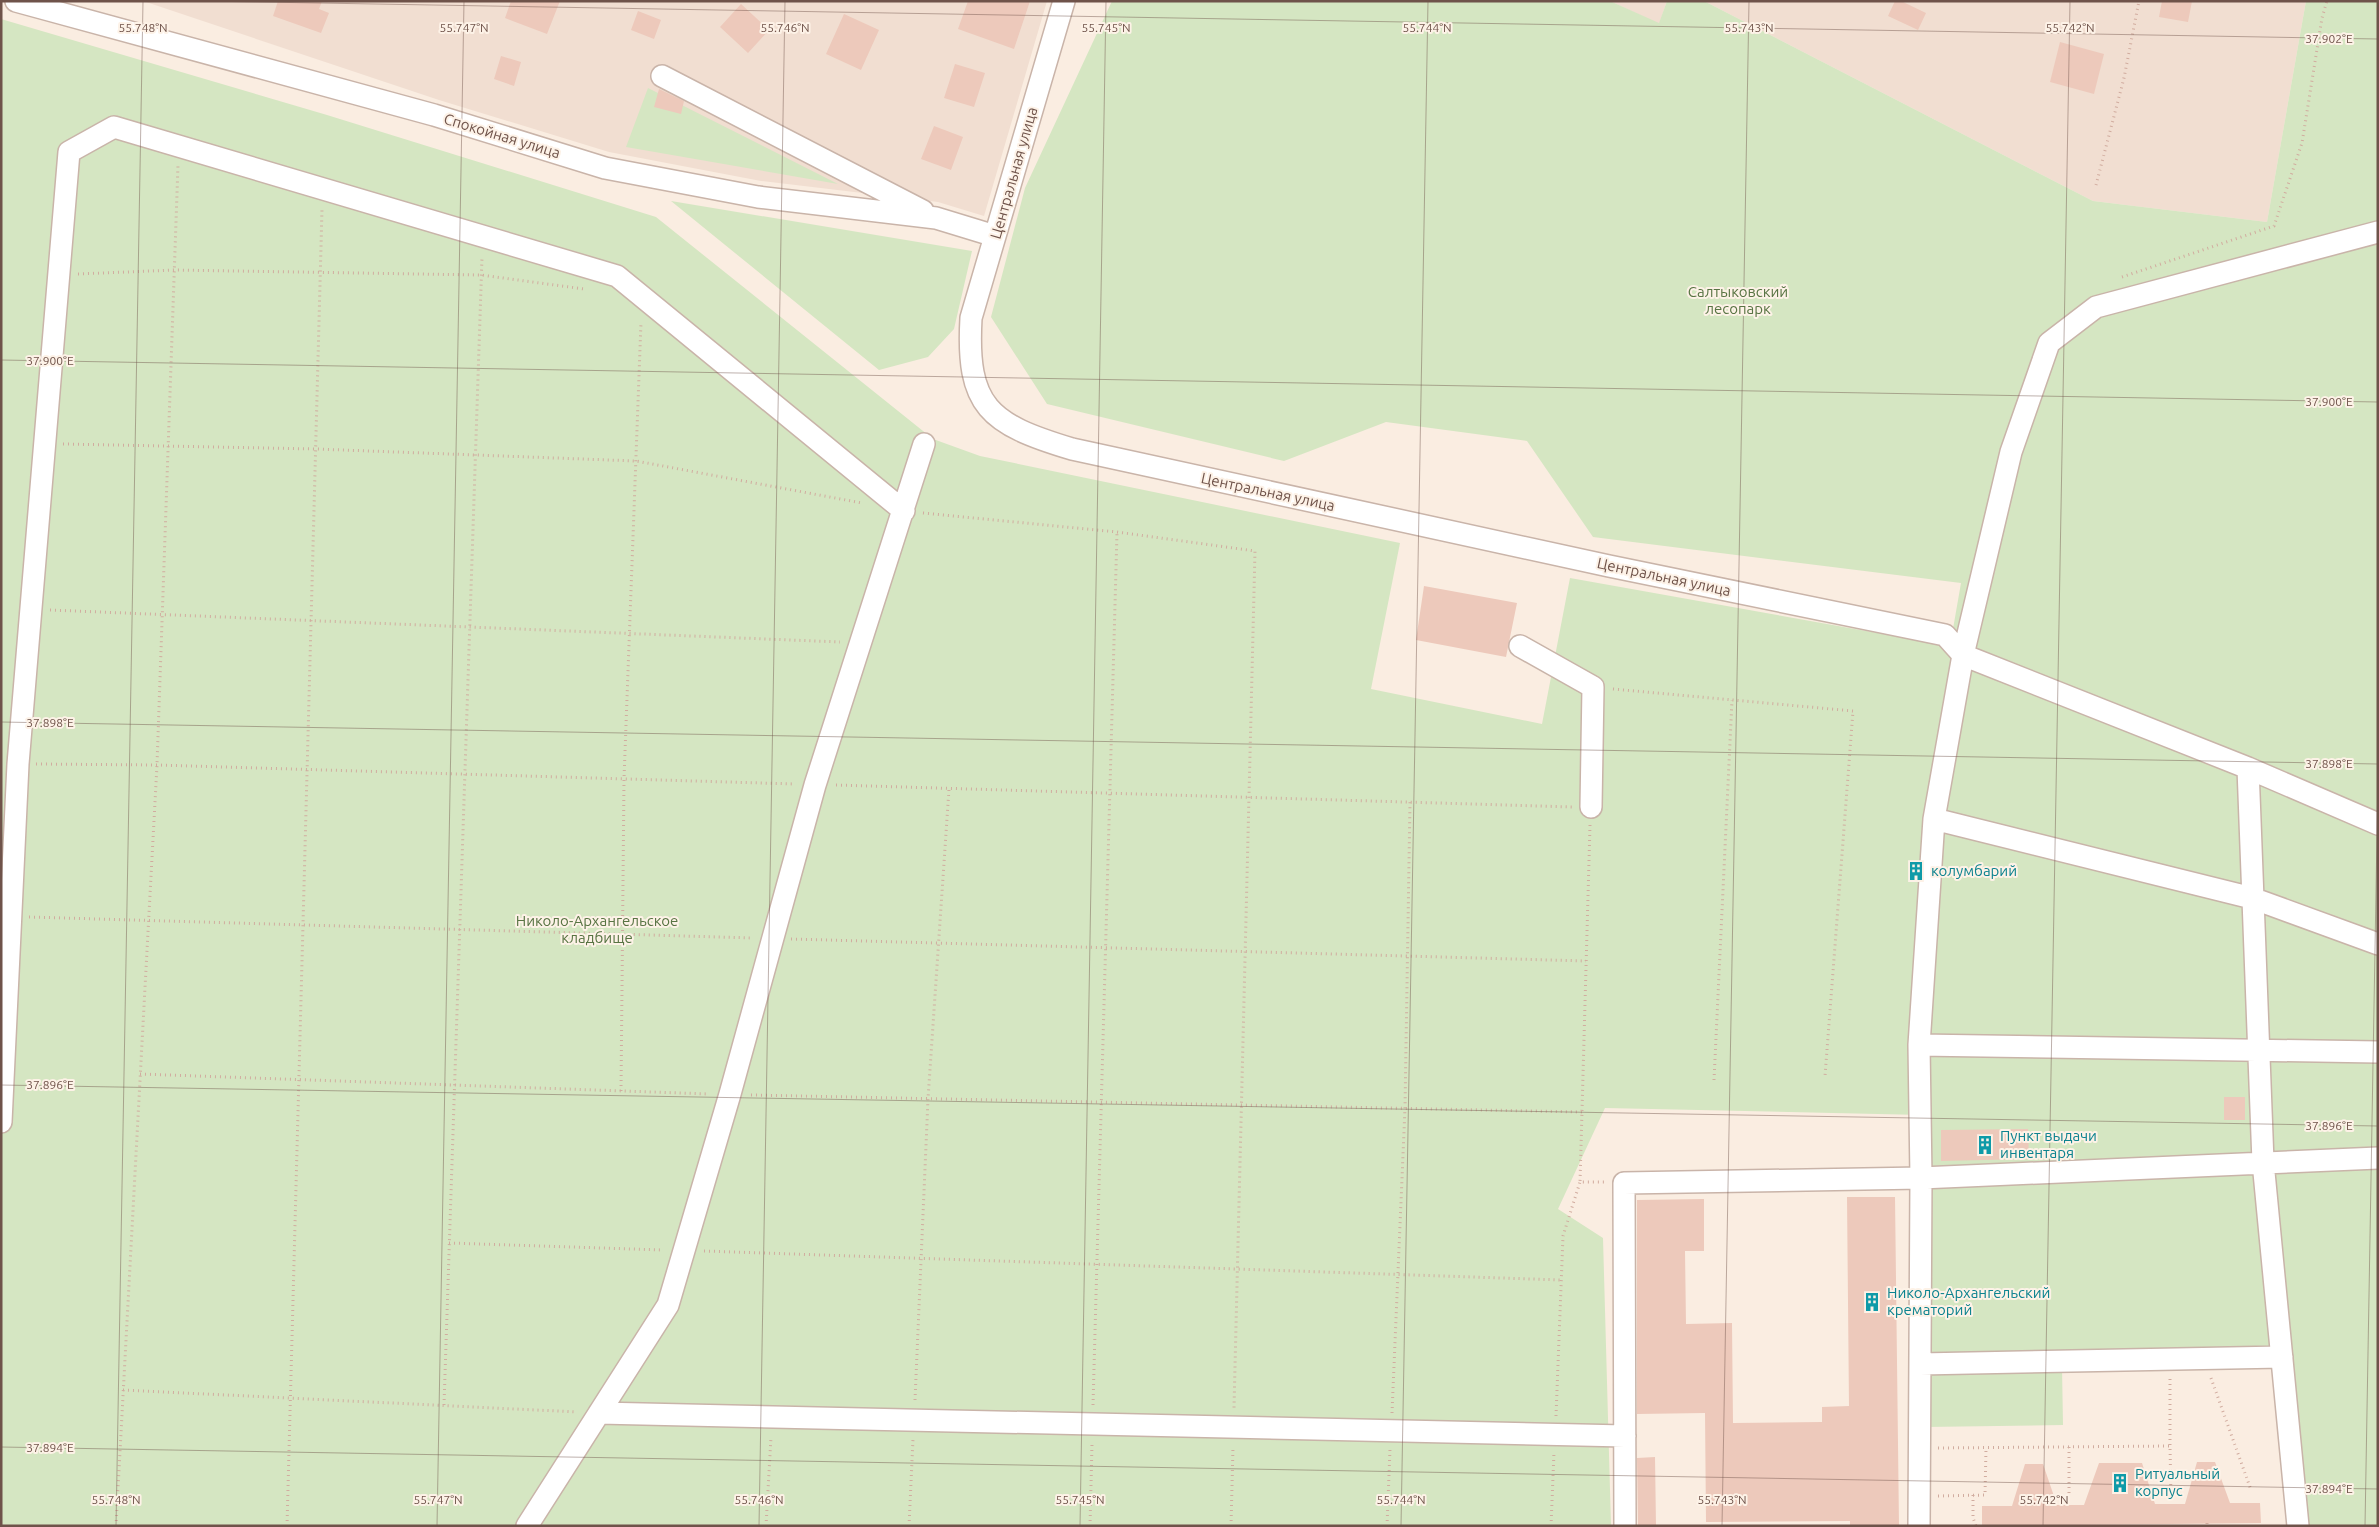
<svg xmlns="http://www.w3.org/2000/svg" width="2379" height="1527" viewBox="0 0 2379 1527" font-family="Ubuntu,sans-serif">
  <rect width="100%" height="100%" fill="#faede1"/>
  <path fill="#f1ded1" d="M 143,1 L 1047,1 L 984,216 L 938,202 L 761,181 L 609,152 L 439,100 Z
    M 1610,1 L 1667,1 L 1659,24 Z
    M 1704,1 L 2306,1 L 2267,222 L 2093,201 Z"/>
  <path fill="#d5e6c2" d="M 1112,1 L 1610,1 L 1659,23 L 1667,1 L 1704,1 L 2093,201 L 2267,222 L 2306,1 L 2378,1 L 2378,1526 L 2302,1526 L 2288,1363 L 2062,1367 L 2063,1425 L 1925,1427 L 1922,1115 L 1605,1108 L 1558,1209 L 1603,1238 L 1611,1526 L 1,1526 L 1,19 L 327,115 L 656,217 L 933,439 L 980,456 L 1400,543 L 1371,689 L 1542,724 L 1570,578 L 1950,646 L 1961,583 L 1593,537 L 1527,441 L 1386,422 L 1284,461 L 1047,404 L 991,317 L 1025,188 Z
    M 648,88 L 838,184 L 626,147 Z
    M 671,201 L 972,251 L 954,329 L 928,357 L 879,370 Z"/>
  <path fill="#edc9bb" d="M 278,1 L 322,1 L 319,9 L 329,13 L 321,33 L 273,16 Z
    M 511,1 L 560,1 L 547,34 L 505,18 Z
    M 968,1 L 1030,1 L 1014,49 L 958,29 Z
    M 1895,1 L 1901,1 L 1926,13 L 1918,30 L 1888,16 Z
    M 2162,1 L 2192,1 L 2188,22 L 2159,17 Z
    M 741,4 L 769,30 L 748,53 L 720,27 Z
    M 638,11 L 661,20 L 654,39 L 631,30 Z
    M 844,14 L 879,30 L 861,70 L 826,54 Z
    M 2060,42 L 2104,54 L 2094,94 L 2050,82 Z
    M 501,56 L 521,62 L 514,86 L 494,79 Z
    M 955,64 L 985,73 L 974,107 L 944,98 Z
    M 659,89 L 684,101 L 681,114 L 654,107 Z
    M 934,126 L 963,137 L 951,170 L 921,159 Z
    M 1424,586 L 1517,603 L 1506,657 L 1416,640 Z
    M 2224,1097 L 2245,1097 L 2245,1120 L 2224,1120 Z
    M 2028,1129 L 2029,1159 L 1941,1161 L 1941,1130 Z
    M 1847,1197 L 1895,1197 L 1899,1526 L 1850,1526 L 1850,1521 L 1706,1522 L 1705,1413 L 1637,1414 L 1637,1200 L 1704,1199 L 1704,1251 L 1685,1251 L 1686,1324 L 1732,1323 L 1733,1423 L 1822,1422 L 1822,1407 L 1849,1406 Z
    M 1655,1457 L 1656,1526 L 1638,1526 L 1637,1458 Z
    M 2197,1462 L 2215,1462 L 2230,1503 L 2260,1503 L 2261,1523 L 1982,1526 L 1982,1506 L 2012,1506 L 2025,1464 L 2043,1464 L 2057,1505 L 2084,1505 L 2099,1463 L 2142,1463 L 2155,1504 L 2185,1504 Z"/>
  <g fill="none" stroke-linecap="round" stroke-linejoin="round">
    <g stroke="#c9b4a9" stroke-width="24">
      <path id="minor" d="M 16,1 L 434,115 L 605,168 L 758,197 L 936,218 L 995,236
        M 1064,1 L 971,318 C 966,407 989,424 1072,449 L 1609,566 L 1945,635 L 1963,655
        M 662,76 L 923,211
        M 1520,646 L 1593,687 L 1591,807
        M 1963,655 L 2011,452 L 2049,343 L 2096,307 L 2378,232
        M 2248,768 L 2263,1162 L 2298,1526
        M 1934,819 L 2252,898 L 2378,944
        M 1919,1045 L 2378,1052
        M 1,1122 L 18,764 L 69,152 L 114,127 L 617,276 L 904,511
        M 1920,1364 L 2282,1357
        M 599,1413 L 1625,1436
        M 527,1526 L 668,1305 L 730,1094 L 815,785 L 924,444
        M 1625,1526 L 1624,1183 L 1921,1178 L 1919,1045 L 1934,819 L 1963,655 L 2248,768 L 2378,824
        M 1919,1526 L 1921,1178 L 2378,1158"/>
    </g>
    <path stroke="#d1ac9f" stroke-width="3" stroke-dasharray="1 4" stroke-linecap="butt" d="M 2096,185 L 2124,78 L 2139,1
      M 78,274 L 174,270 L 481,275 L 584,289
      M 2122,277 L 2274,226 L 2302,143 L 2322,18 L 2327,1
      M 63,444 L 316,449 L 636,461 L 862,503
      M 923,513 L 1117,532 L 1255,551 L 1234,1408
      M 50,610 L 840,642
      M 1613,689 L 1853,711 L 1825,1076
      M 36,764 L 157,765 L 795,784
      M 836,785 L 1572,807
      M 1590,825 L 1580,1182 L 1604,1182
      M 29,917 L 753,938
      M 791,939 L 1586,961
      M 140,1074 L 709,1094
      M 1714,1080 L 1732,700
      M 621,1091 L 624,779 L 641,322
      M 751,1095 L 1582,1112
      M 449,1243 L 663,1250
      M 704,1251 L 1561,1280
      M 2211,1378 L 2251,1490
      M 2170,1379 L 2170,1446
      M 123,1390 L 577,1412
      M 915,1400 L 928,1099 L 949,789
      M 444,1405 L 482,257
      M 1093,1405 L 1117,532
      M 1392,1413 L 1405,1108 L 1410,802
      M 1556,1416 L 1563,1236 L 1580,1182
      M 2069,1447 L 2069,1493
      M 1938,1448 L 2170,1446 L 2171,1497
      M 1973,1495 L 1973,1518 L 1976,1526
      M 1938,1496 L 1985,1495 L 1986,1448
      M 2207,1523 L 2207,1526
      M 116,1526 L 157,765 L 178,165
      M 287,1526 L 322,209
      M 766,1526 L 771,1437
      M 909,1526 L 913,1439
      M 1090,1526 L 1092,1444
      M 1231,1526 L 1233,1446
      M 1387,1526 L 1390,1449
      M 1551,1526 L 1554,1452
      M 2034,1526 L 2034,1525
      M 2120,1526 L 2120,1524"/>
    <use href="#minor" stroke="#fff" stroke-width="21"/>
  </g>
  <path fill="none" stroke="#6f534a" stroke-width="1" stroke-opacity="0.45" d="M 203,1 L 2378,39M 1,360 L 2378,402M 1,722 L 2378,764M 1,1085 L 2378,1126M 1,1447 L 2378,1489M 116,1526 L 143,1M 437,1526 L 464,1M 759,1526 L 785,1M 1080,1526 L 1106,1M 1401,1526 L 1428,1M 1722,1526 L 1749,1M 2043,1526 L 2070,1M 2365,1526 L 2378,776"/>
  <defs>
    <g id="building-bare" transform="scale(1.5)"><path d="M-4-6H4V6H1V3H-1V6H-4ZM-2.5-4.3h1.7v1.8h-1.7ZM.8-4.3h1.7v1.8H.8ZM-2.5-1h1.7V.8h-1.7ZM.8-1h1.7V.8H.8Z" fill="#0f9aa8" stroke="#fdf2e7" stroke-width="2.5" paint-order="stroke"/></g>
  </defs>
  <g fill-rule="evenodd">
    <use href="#building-bare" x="1916" y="871"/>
    <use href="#building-bare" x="1985" y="1145"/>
    <use href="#building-bare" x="1872" y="1302"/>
    <use href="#building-bare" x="2120" y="1483"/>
  </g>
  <g text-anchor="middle" stroke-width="4" stroke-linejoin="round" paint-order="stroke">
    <g font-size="15" fill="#6f534a" stroke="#fdf2e7">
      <text transform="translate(502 136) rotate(17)" y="5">Спокойная улица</text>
      <text transform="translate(1014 173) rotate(-74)" y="5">Центральная улица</text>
      <text transform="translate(1268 492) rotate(12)" y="5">Центральная улица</text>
      <text transform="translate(1664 577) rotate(12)" y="5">Центральная улица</text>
    </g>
    <g font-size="15" fill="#587443" stroke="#fdf2e7">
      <text x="1738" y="297">Салтыковский<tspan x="1738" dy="17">лесопарк</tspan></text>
      <text x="597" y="926">Николо-Архангельское<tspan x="597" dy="17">кладбище</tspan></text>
    </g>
    <g font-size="15" fill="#0d838f" stroke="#fdf2e7" text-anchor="start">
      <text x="1931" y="876">колумбарий</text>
      <text x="2000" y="1141">Пункт выдачи<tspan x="2000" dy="17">инвентаря</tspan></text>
      <text x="1887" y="1298">Николо-Архангельский<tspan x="1887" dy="17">крематорий</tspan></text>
      <text x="2135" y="1479">Ритуальный<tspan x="2135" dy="17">корпус</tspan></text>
    </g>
  </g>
  <g font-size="12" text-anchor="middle" fill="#6f534a" stroke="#fdf2e7" stroke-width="4" stroke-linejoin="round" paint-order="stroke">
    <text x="143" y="32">55.748°N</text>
    <text x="464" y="32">55.747°N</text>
    <text x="785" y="32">55.746°N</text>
    <text x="1106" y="32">55.745°N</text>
    <text x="1427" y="32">55.744°N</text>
    <text x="1749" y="32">55.743°N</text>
    <text x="2070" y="32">55.742°N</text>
    <text x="2329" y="43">37.902°E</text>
    <text x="50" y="365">37.900°E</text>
    <text x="2329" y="406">37.900°E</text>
    <text x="50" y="727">37.898°E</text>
    <text x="2329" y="768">37.898°E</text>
    <text x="50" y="1089">37.896°E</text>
    <text x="2329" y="1130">37.896°E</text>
    <text x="50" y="1452">37.894°E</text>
    <text x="2329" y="1493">37.894°E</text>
    <text x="116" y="1504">55.748°N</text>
    <text x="438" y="1504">55.747°N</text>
    <text x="759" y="1504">55.746°N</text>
    <text x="1080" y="1504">55.745°N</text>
    <text x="1401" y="1504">55.744°N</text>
    <text x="1722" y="1504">55.743°N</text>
    <text x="2044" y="1504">55.742°N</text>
  </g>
  <rect width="2379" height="1527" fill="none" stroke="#6f534a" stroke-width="5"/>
</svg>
